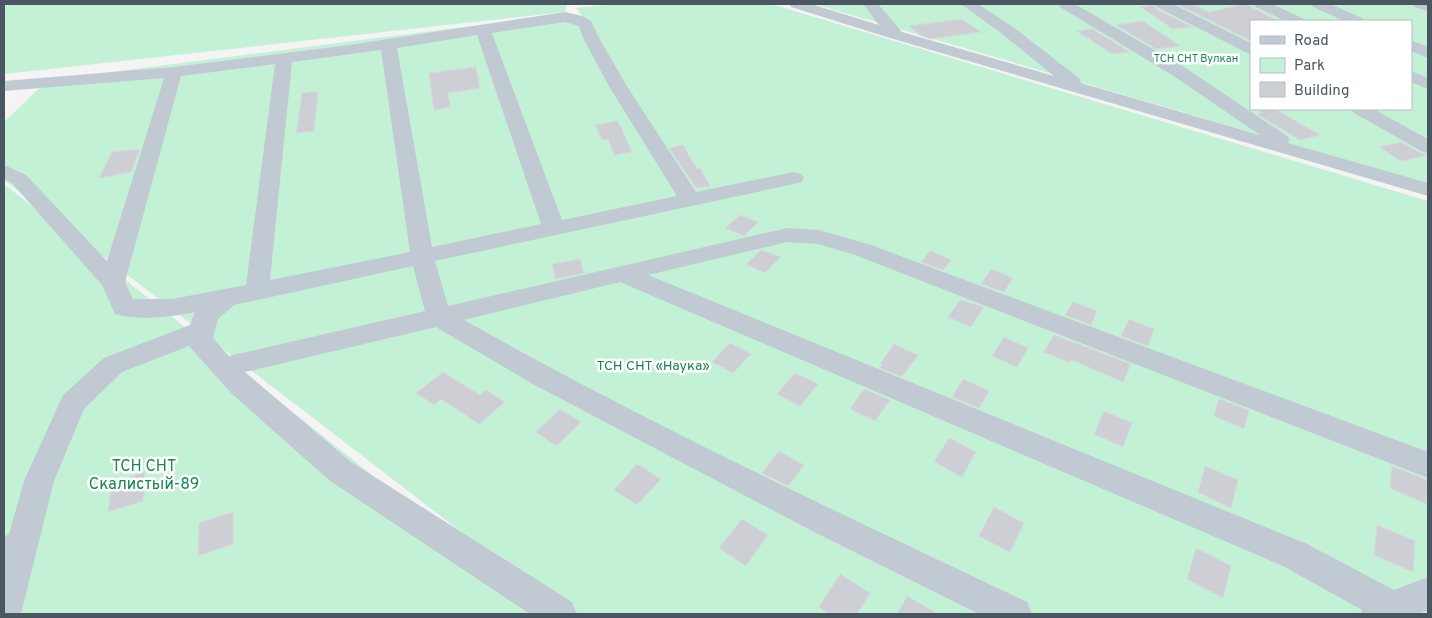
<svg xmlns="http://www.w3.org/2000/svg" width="1432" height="618" viewBox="0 0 1432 618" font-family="Overpass,sans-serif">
  <rect width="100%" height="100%" fill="#f5f3f3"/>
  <path fill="#c3f1d5" d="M 4,4 L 567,4 L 565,12 L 4,74 Z
    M 614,4 L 771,4 L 1428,201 L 1428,614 L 568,614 L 4,180 L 4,122 L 48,80 L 525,19 L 586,21 L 576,8 Z
    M 814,4 L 1311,4 L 1350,21 L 1251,21 L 1251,109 L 1411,109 L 1411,48 L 1428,56 L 1428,184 Z
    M 1324,4 L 1428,4 L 1428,50 L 1411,42 L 1411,21 L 1364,21 Z
    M 4,184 L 548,614 L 4,614 Z"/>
  <path fill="#cdcfd5" stroke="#d7d9de" d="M 1177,4 L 1191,4 L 1209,12 L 1245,4 L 1279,21 L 1251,21 L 1251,41 Z
    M 1154,5 L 1156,9 L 1192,27 L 1173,29 L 1141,7 Z
    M 961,19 L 981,32 L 931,39 L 920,35 L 909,26 Z
    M 1143,21 L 1180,46 L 1156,49 L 1116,25 Z
    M 1092,29 L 1130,52 L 1112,54 L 1077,31 Z
    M 476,67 L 480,88 L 448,93 L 450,107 L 434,110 L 429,73 Z
    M 318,91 L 314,131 L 296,133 L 302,93 Z
    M 1262,109 L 1275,109 L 1320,135 L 1300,140 L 1258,115 Z
    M 618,121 L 632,152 L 614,155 L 608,139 L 602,140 L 595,125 Z
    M 1402,142 L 1420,153 L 1427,155 L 1401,161 L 1379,147 Z
    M 683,145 L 697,169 L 700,168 L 710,186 L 696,188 L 669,148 Z
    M 140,149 L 131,172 L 99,178 L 112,152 Z
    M 740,215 L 758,222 L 744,236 L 725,228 Z
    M 761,250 L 781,257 L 765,273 L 746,264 Z
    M 930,251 L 935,253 L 951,260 L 943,270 L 921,262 Z
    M 580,259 L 584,273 L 555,279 L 552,264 Z
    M 991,269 L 1013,278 L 1004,292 L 981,284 Z
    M 960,300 L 984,307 L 971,327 L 948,317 Z
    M 1073,302 L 1097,311 L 1091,325 L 1065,315 Z
    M 1129,319 L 1154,329 L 1148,346 L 1121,336 Z
    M 1054,335 L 1131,364 L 1123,382 L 1072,360 L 1070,363 L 1044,352 Z
    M 1004,337 L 1028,348 L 1017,367 L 992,356 Z
    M 730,343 L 751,354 L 733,373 L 712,362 Z
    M 894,344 L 918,355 L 902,377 L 880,368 L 882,365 L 880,364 Z
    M 443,372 L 480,395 L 486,390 L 505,402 L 479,424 L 441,399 L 434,405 L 416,393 Z
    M 795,373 L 818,384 L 800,406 L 777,394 Z
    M 963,379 L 989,391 L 979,408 L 952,397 Z
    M 864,389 L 890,400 L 875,421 L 850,409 Z
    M 1219,399 L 1249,410 L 1244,429 L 1214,416 Z
    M 560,409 L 581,422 L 556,446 L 536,432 Z
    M 1104,411 L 1132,423 L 1123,447 L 1094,434 Z
    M 949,438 L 976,452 L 962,477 L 934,462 Z
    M 779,451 L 804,465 L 788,486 L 762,473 Z
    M 637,464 L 661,479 L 637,505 L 614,490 Z
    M 1205,466 L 1238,480 L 1231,508 L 1198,492 Z
    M 1392,466 L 1427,480 L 1426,504 L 1390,488 Z
    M 145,472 L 143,501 L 108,512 L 112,482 Z
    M 994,507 L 1024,523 L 1010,552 L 979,536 Z
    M 233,512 L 233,544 L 198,556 L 199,523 Z
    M 742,519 L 768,535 L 746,566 L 719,548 Z
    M 1377,525 L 1415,541 L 1413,572 L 1374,555 Z
    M 1196,548 L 1231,566 L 1223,598 L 1187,579 Z
    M 840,574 L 870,593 L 857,614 L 830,614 L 819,607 Z
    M 907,596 L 914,600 L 938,614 L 897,614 Z"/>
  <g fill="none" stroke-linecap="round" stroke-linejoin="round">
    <path fill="#c1cad2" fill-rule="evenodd" d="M 789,4 L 811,4 L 879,25 L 863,4 L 878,4 L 902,32 L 1054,76 L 1001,33 L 961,4 L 978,4 L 1013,27 L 1079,78 L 1081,83 L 1260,135 L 1172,75 L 1060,7 L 1058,4 L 1075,4 L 1184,67 L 1287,136 L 1290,140 L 1288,143 L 1428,183 L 1428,196 L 890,38 L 791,7 Z
      M 1155,4 L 1173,4 L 1251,43 L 1251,55 L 1157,7 Z
      M 1254,4 L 1272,4 L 1302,18 L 1305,21 L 1285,21 L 1256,7 Z
      M 1311,4 L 1330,4 L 1362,18 L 1365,21 L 1345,21 L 1313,7 Z
      M 1413,4 L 1428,4 L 1428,11 L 1415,7 Z
      M 565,12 L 582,16 L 591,21 L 599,38 L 628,88 L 696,192 L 794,172 L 801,174 L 804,178 L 801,182 L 794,184 L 435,261 L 448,306 L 787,228 L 819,230 L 871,245 L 1428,452 L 1428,478 L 855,255 L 818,244 L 787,242 L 648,275 L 1307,544 L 1394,590 L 1428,577 L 1428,610 L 1418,614 L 1361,614 L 1362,610 L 1283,566 L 620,282 L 464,320 C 647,423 837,512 1027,602 L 1032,614 L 979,614 L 816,533 L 531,383 L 436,327 L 245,372 L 351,462 L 572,602 L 577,614 L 530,614 L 329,480 L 231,393 L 189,346 L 122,372 L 84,409 L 54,481 L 22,610 L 20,614 L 4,614 L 4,537 L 9,534 L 24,481 L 63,395 L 104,358 L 190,325 L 195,312 C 170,317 140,321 115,314 L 102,285 L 12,183 L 4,179 L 4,165 L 26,175 L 107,261 L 164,78 L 4,91 L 4,81 L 174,67 L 349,45 ZM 565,22 L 579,26 L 583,38 L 610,88 L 677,196 L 562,220 L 492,33 ZM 477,35 L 541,224 L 432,247 L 397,48 ZM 381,50 L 410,252 L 270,280 L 292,62 ZM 275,64 L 246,285 L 172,299 L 133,299 L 125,282 L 181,76 ZM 413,266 L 425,311 L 229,356 L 213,338 L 218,319 L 234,305 Z
      M 1411,40 L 1428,47 L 1428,58 L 1411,51 Z
      M 1411,71 L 1428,78 L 1428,89 L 1411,82 Z
      M 1351,109 L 1373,109 L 1428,139 L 1428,153 L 1421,151 L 1354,113 Z"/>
  </g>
  <g text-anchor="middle" stroke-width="5" stroke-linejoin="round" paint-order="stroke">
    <g font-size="11" fill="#17864f" stroke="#fff">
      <text x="1196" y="62">ТСН СНТ Вулкан</text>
    </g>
    <g font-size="14" fill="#17864f" stroke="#fff">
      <text x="653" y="370">ТСН СНТ «Наука»</text>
    </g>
    <g font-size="16" fill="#17864f" stroke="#fff">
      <text x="144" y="471">ТСН СНТ<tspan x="144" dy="18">Скалистый-89</tspan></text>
    </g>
  </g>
  <rect width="1432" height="618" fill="none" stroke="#4a5661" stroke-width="10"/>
  <rect x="1250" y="20" width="162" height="90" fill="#ffffff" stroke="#b7bbc0"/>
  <rect x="1260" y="36" width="25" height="8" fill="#c1cad2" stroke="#b7bbc0"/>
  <text x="1294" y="45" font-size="15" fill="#4a5661">Road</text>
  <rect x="1260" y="58" width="25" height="15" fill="#c3f1d5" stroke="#b7bbc0"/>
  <text x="1294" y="70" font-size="15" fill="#4a5661">Park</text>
  <rect x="1260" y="82" width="25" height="15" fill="#cdcfd5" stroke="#b7bbc0"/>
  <text x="1294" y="95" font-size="15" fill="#4a5661">Building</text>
</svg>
